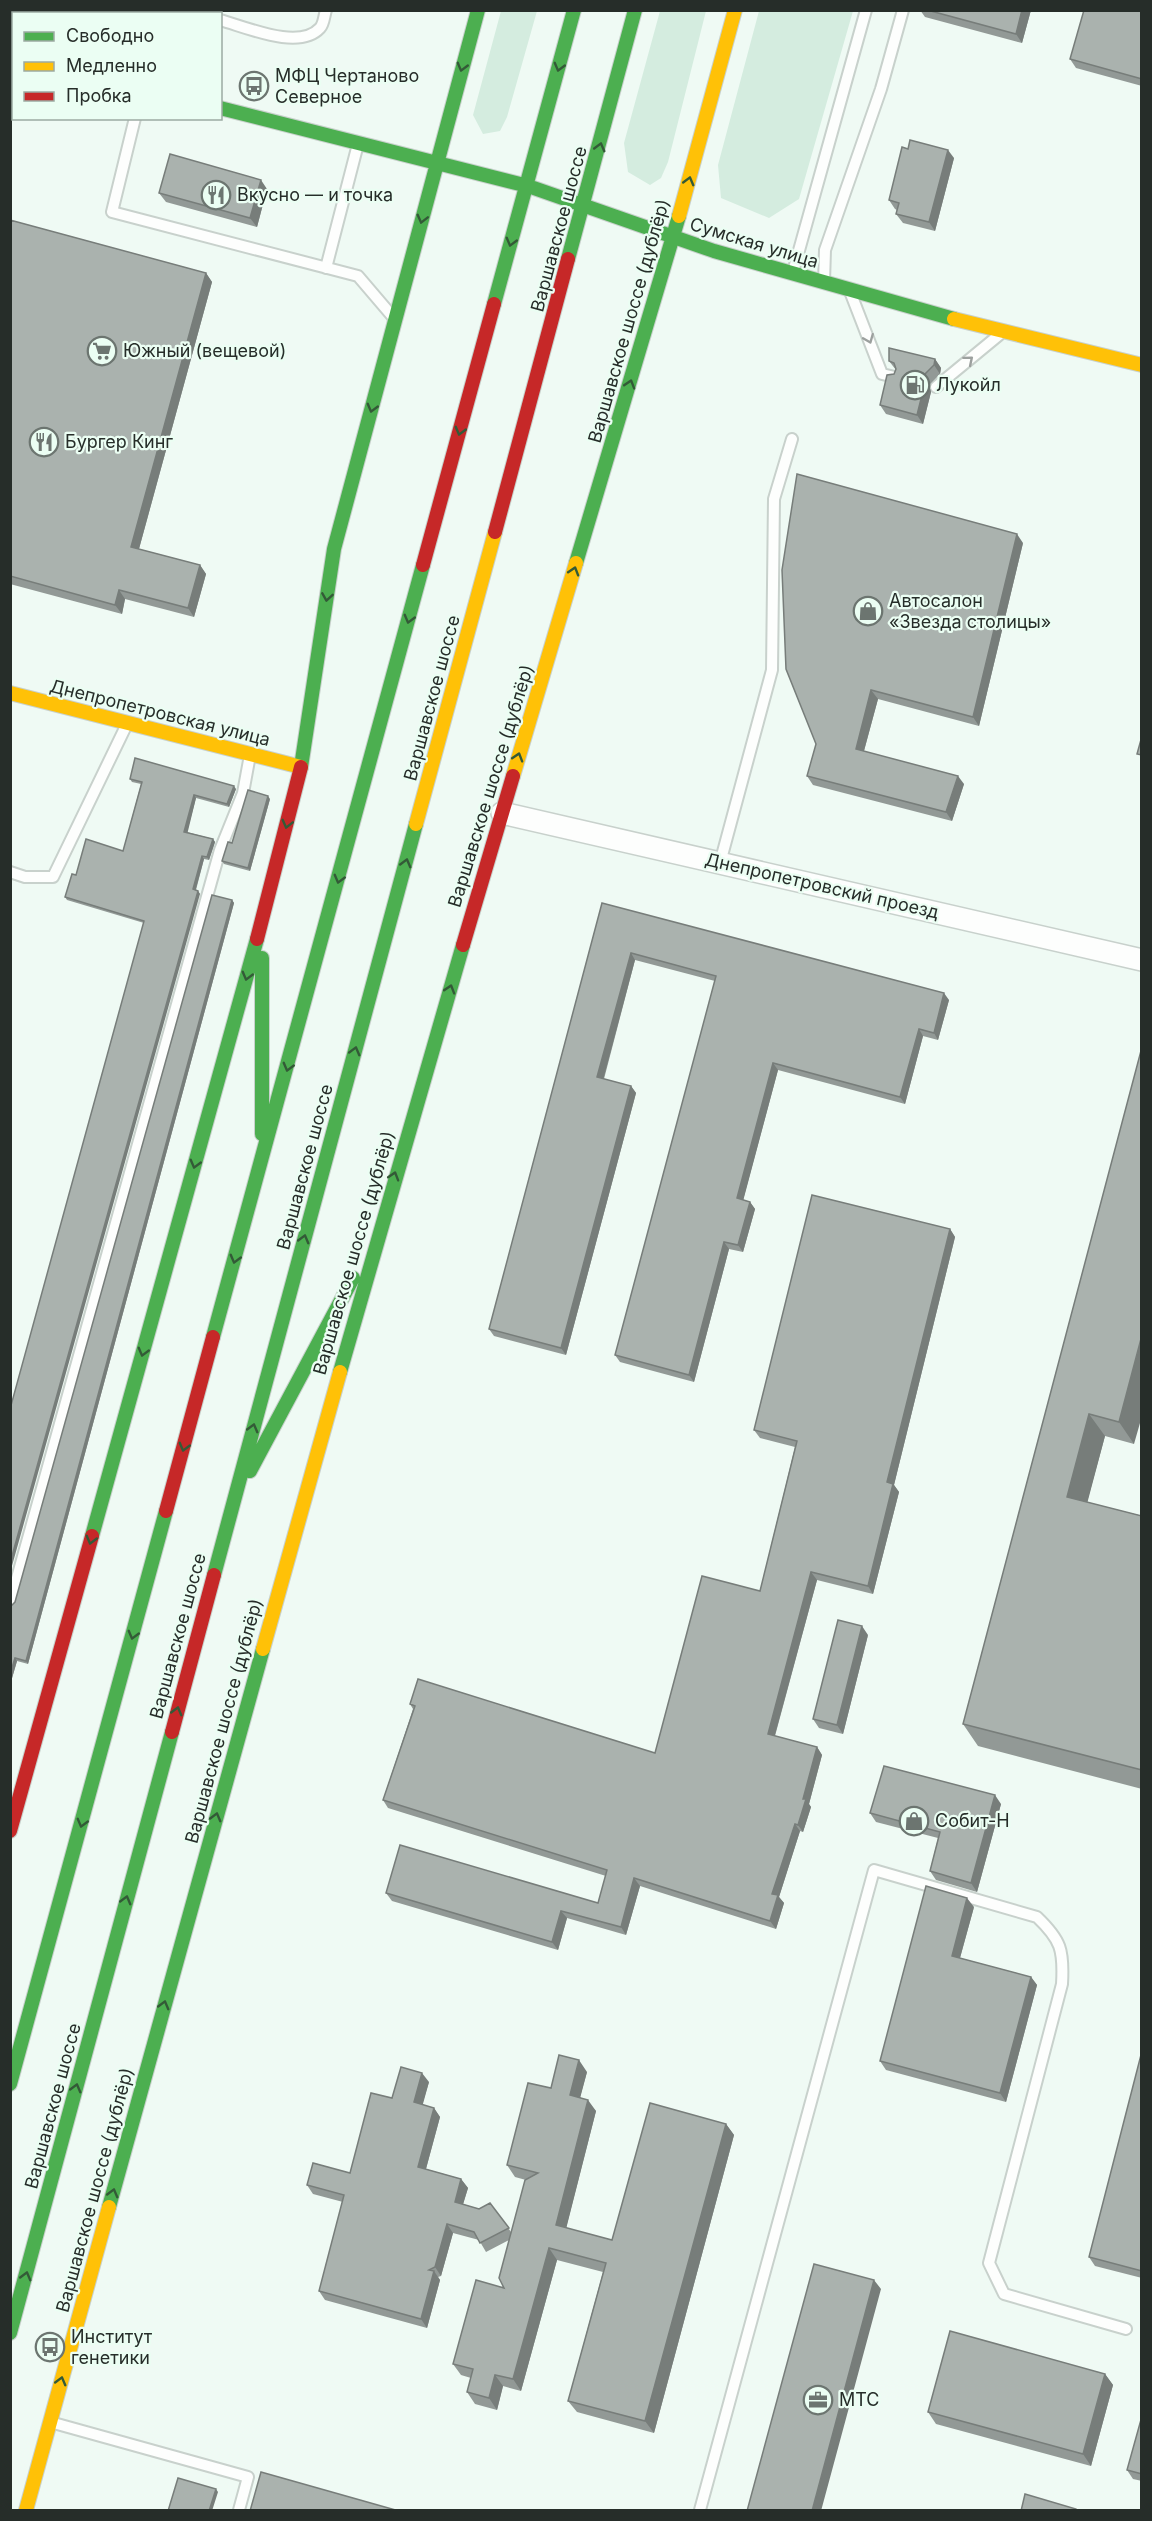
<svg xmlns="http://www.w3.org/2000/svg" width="1152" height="2521" viewBox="0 0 1152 2521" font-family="Inter,sans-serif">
  <rect width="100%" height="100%" fill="#effaf4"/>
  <path fill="#d4ecdf" d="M 501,11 L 537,11 L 507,117 L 500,131 L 483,134 L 473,115 Z
    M 660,11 L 706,11 L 668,162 L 661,178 L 650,185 L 628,172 L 624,143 Z
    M 759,11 L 853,11 L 799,199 L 769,218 L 721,198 L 718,165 Z"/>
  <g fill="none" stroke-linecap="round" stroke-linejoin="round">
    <g stroke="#c8d1cc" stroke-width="14">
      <path id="lane" d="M 75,10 L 86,14
        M 187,10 L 198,14
        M 99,14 L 99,10
        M 220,20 C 246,27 299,51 320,28 C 324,24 324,16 326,10
        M 135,118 L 112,212 L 358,276 L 393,317
        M 326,268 L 358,144
        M 793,272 L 866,10
        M 824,282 L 825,250 L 881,89 L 903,10
        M 851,294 L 882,374 L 895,377
        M 936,387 L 999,335
        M 720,863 L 772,670 L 774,499 L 792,439
        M 10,872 L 25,877 L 53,877 L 127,724
        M 10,1603 L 220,850 L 243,793 L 250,755
        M 50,2422 L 248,2477 L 239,2510
        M 700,2510 L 874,1870 L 1037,1917 C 1061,1940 1064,1950 1062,1984 L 989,2263 L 1004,2294 L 1126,2329"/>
    </g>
    <g stroke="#c8d1cc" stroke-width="24">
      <path id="street" d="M 502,813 L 1142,960"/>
    </g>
    <g stroke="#c8d1cc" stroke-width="16">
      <path id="fast" d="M 220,108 L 528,186 L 714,251 L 954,319
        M 568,259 L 635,10
        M 494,304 L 574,10
        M 576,563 L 679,216
        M 301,767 L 334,549 L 478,10
        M 262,958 L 262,1134
        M 213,1337 L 423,565
        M 340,1372 L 463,945
        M 250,1471 L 353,1278
        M 92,1536 L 257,939
        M 214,1575 L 416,824
        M 10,2084 L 166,1511
        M 109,2207 L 263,1649
        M 10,2333 L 172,1732"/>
    </g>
    <g stroke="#c8d1cc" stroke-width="16">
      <path id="slow" d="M 10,53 L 14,54
        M 679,216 L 735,10
        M 954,319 L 1142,365
        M 10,693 L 301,767
        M 513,776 L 576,563
        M 416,824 L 495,532
        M 263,1649 L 340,1372
        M 26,2510 L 109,2207"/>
    </g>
    <g stroke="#c8d1cc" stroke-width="16">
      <path id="jam" d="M 495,532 L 568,259
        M 423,565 L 494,304
        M 257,939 L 301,767
        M 463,945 L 513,776
        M 166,1511 L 213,1337
        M 172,1732 L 214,1575
        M 10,1831 L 92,1536"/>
    </g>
    <use href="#lane" stroke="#fdfefd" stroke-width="10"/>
    <use href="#street" stroke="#fdfefd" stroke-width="21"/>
    <use href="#fast" stroke="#4caf50" stroke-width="14"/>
    <use href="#slow" stroke="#ffc107" stroke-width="14"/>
    <use href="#jam" stroke="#c62828" stroke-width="14"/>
  </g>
  <path fill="#929996" d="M 920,10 L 1031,10 L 1022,43 L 925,17 Z
    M 1142,10 L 1142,86 L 1076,68 L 1070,59 Z
    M 908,149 L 954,158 L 935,231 L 903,223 L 896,214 L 897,210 L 895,209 L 889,200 Z
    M 267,189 L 257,227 L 166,202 L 159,193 Z
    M 10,220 L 206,273 L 212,282 L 139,549 L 200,565 L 206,574 L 194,617 L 125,599 L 122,614 L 10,584 Z
    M 935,359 L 941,368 L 940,374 L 929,385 L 931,392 L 923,424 L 886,414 L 880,405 L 896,370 L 889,361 Z
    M 1023,543 L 979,726 L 878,699 L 864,751 L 964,784 L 952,821 L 813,785 L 807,776 L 816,744 Z
    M 130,779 L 236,789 L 229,807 L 196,798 L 187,832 L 213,839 L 215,842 L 209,860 L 204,859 L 196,890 L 198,891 L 200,894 L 144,923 L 67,900 L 65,897 L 76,875 L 123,851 L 141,784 L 132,782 Z
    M 270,799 L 250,871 L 224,864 L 222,861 Z
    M 232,900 L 234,903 L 28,1664 L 17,1661 L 10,1685 L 10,1607 L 15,1602 Z
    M 602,903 L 949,1000 L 938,1040 L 923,1036 L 905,1104 L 778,1070 L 743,1200 L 750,1202 L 755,1209 L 743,1252 L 729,1249 L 694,1382 L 620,1362 L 615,1355 L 715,981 L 635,960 L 604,1079 L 631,1086 L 636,1093 L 566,1355 L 494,1336 L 489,1329 Z
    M 1142,1047 L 1134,1444 L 1105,1436 L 1087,1502 L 1142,1516 L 1142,1789 L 978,1746 L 963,1724 Z
    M 950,1229 L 955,1237 L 894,1485 L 899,1492 L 873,1594 L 817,1580 L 775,1736 L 817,1747 L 822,1755 L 809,1804 L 811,1807 L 803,1832 L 800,1831 L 779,1897 L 784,1903 L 776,1929 L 640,1886 L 626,1935 L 567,1918 L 558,1950 L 392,1901 L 386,1893 L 598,1903 L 606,1876 L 388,1808 L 383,1800 L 413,1709 L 410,1704 L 655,1753 L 760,1591 L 795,1447 L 760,1438 L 754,1430 Z
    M 868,1635 L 843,1734 L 819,1728 L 813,1719 Z
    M 1001,1804 L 977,1892 L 936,1880 L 930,1871 L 938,1838 L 876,1822 L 870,1813 Z
    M 974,1907 L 960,1958 L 1031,1977 L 1037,1985 L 1006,2102 L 886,2070 L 880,2061 Z
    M 1142,2051 L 1142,2278 L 1095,2266 L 1089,2257 Z
    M 587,2072 L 580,2097 L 596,2111 L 566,2228 L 612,2240 L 726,2124 L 734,2135 L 654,2433 L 577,2412 L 568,2401 L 603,2272 L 557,2260 L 521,2391 L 503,2386 L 497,2410 L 475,2404 L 467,2392 L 471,2378 L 461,2375 L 453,2364 L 504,2288 L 509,2240 L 486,2252 L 479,2240 L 453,2233 L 441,2276 L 438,2277 L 440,2280 L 427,2328 L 325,2300 L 319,2291 L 343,2202 L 313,2194 L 307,2185 L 350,2173 L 392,2098 L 429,2082 L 422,2105 L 434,2108 L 440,2117 L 426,2169 L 461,2179 L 468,2188 L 463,2204 L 479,2209 L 490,2203 L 511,2232 L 526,2180 L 515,2177 L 507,2165 L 551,2088 Z
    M 1105,2374 L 1113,2385 L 1091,2466 L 936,2424 L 928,2412 Z
    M 1142,2416 L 1142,2481 L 1133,2479 L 1127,2470 Z"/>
  <path fill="#777d7a" d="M 1022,10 L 1031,10 L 1022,43 L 1016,34 Z
    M 948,150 L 954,158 L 935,231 L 929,222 Z
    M 261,180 L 267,189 L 257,227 L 250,218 Z
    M 206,273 L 212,282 L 137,556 L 131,547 Z
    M 935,359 L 941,368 L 940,374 L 934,365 Z
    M 923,376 L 929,385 L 931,392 L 923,424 L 917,415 Z
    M 1017,534 L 1023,543 L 979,726 L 973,717 Z
    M 200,565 L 206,574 L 194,617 L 188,608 Z
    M 119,590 L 125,599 L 122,614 L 115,605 Z
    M 871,690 L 878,699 L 862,758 L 856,749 Z
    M 958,776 L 964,784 L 952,821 L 946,812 Z
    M 234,786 L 236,789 L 229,807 L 227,804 Z
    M 194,795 L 196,798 L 187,835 L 184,832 Z
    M 268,796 L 270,799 L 250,871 L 248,868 Z
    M 213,839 L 215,842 L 209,860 L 207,857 Z
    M 202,856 L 204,859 L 195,892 L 193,889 Z
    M 198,891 L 200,894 L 10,1573 L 10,1563 Z
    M 232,900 L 234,903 L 28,1664 L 26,1661 Z
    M 631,953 L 635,960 L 602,1084 L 597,1077 Z
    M 944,993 L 949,1000 L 938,1040 L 934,1033 Z
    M 919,1029 L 923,1036 L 905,1104 L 900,1097 Z
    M 773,1063 L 778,1070 L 742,1205 L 737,1198 Z
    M 631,1086 L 636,1093 L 566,1355 L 561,1348 Z
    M 750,1202 L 755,1209 L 743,1252 L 738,1245 Z
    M 950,1229 L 955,1237 L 894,1485 L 899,1492 L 873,1594 L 868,1586 L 887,1482 Z
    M 724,1242 L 729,1249 L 694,1382 L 689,1375 Z
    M 1142,1335 L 1142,1416 L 1134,1444 L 1119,1422 Z
    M 1089,1414 L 1105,1436 L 1083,1519 L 1067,1497 Z
    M 811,1572 L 817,1580 L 773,1742 L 768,1734 Z
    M 862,1626 L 868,1635 L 843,1734 L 837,1725 Z
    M 15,1658 L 17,1661 L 10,1685 L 10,1674 Z
    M 817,1747 L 822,1755 L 809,1804 L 811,1807 L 803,1832 L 798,1825 L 803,1799 Z
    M 995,1795 L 1001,1804 L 977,1892 L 971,1883 Z
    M 795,1824 L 800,1831 L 779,1897 L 784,1903 L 776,1929 L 770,1921 L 772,1894 Z
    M 634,1878 L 640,1886 L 626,1935 L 621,1927 Z
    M 967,1898 L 974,1907 L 958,1965 L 952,1956 Z
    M 561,1911 L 567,1918 L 558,1950 L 552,1942 Z
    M 1031,1977 L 1037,1985 L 1006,2102 L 1000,2093 Z
    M 579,2060 L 587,2072 L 578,2106 L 570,2095 Z
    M 422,2073 L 429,2082 L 421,2111 L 414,2102 Z
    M 588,2100 L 596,2111 L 564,2237 L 556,2225 Z
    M 434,2108 L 440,2117 L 424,2176 L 418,2167 Z
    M 726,2124 L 734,2135 L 654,2433 L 645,2421 Z
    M 461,2179 L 468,2188 L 461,2211 L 455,2202 Z
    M 447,2224 L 453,2233 L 441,2276 L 435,2267 Z
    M 549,2248 L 557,2260 L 521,2391 L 513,2379 Z
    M 434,2271 L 440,2280 L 427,2328 L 421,2319 Z
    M 874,2280 L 881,2289 L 821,2511 L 812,2511 Z
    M 1105,2374 L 1113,2385 L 1091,2466 L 1083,2454 Z
    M 495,2375 L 503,2386 L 497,2410 L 489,2398 Z
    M 216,2489 L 218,2492 L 212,2511 L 209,2511 Z"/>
  <path fill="#aab2ae" stroke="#777d7a" stroke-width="1.5" d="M 927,10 L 1022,10 L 1016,34 Z
    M 1084,10 L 1142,10 L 1142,79 L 1070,59 Z
    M 910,140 L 948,150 L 929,222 L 896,214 L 899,203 L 889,200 L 902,147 L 908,149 Z
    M 170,154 L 261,180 L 250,218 L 159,193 Z
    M 10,220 L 206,273 L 131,547 L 200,565 L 188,608 L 119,590 L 115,605 L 10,576 Z
    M 889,348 L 935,359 L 934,365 L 923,376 L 925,383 L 917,415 L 880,405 L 887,375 L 894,374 L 896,369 L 894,363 L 889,361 Z
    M 797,474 L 1017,534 L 973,717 L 871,690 L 856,749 L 958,776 L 946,812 L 807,776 L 816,744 L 786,669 L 782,570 Z
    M 1142,736 L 1142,755 L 1137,754 Z
    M 135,758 L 234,786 L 227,804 L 194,795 L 184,832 L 213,839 L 207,857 L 202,856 L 193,889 L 198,891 L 10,1563 L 10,1409 L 144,921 L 65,897 L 72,874 L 76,875 L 86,839 L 123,851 L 142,782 L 130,779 Z
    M 248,790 L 268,796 L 248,868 L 222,861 L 228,842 L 232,843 Z
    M 212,895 L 232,900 L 26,1661 L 15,1658 L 10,1674 L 10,1607 L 15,1602 Z
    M 602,903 L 944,993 L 934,1033 L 919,1029 L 900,1097 L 773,1063 L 737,1198 L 750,1202 L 738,1245 L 724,1242 L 689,1375 L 615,1355 L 716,976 L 631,953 L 597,1077 L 631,1086 L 561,1348 L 489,1329 Z
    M 1142,1047 L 1142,1335 L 1119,1422 L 1089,1414 L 1067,1497 L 1142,1516 L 1142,1770 L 963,1724 Z
    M 812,1195 L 950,1229 L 887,1482 L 893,1484 L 868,1586 L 811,1572 L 768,1734 L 817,1747 L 803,1799 L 806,1799 L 798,1825 L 795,1824 L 772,1894 L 778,1895 L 770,1921 L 634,1878 L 621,1927 L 561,1911 L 552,1942 L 386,1893 L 400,1845 L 598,1903 L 607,1870 L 383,1800 L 415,1706 L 410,1704 L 418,1679 L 655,1753 L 702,1576 L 760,1591 L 797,1441 L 754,1430 Z
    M 838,1620 L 862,1626 L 837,1725 L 813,1719 Z
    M 884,1766 L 995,1795 L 971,1883 L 930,1871 L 940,1832 L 870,1813 Z
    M 926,1886 L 967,1898 L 952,1956 L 1031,1977 L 1000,2093 L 880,2061 Z
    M 1142,2051 L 1142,2271 L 1089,2257 Z
    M 559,2055 L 579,2060 L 570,2095 L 588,2100 L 556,2225 L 612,2240 L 650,2103 L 726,2124 L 645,2421 L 568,2401 L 606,2263 L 549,2248 L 513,2379 L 495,2375 L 489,2398 L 467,2392 L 473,2369 L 453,2364 L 476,2280 L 504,2288 L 499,2278 L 525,2180 L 538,2173 L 507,2165 L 528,2083 L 551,2088 Z
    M 401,2067 L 422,2073 L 414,2102 L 434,2108 L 418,2167 L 461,2179 L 455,2202 L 479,2209 L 490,2203 L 509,2228 L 480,2243 L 474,2232 L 447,2224 L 435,2267 L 429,2270 L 434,2271 L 421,2319 L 319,2291 L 344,2195 L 307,2185 L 313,2163 L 350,2173 L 371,2093 L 392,2098 Z
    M 814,2264 L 874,2280 L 812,2511 L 747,2511 Z
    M 950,2331 L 1105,2374 L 1083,2454 L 928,2412 Z
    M 1142,2416 L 1142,2474 L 1127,2470 Z
    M 261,2472 L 399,2511 L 250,2511 Z
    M 178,2478 L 216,2489 L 209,2511 L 168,2511 Z
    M 1025,2494 L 1076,2509 L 1076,2511 L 1021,2511 Z"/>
  <defs><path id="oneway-chevron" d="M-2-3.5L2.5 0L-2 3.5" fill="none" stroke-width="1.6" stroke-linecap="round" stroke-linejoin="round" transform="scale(1.5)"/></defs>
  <g stroke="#335a37">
    <use href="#oneway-chevron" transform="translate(462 67) rotate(105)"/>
    <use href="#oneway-chevron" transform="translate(559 67) rotate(105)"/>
    <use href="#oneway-chevron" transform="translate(600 147) rotate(-75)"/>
    <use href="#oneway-chevron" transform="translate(689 181) rotate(-75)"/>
    <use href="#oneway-chevron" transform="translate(422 219) rotate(104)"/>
    <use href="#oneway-chevron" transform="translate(511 242) rotate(105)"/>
    <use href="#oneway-chevron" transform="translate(630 384) rotate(-73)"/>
    <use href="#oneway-chevron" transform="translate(372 408) rotate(105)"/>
    <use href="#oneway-chevron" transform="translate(460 431) rotate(105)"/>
    <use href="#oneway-chevron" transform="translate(574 571) rotate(-73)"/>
    <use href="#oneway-chevron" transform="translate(327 597) rotate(99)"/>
    <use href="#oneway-chevron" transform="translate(409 619) rotate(105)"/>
    <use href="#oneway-chevron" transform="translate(518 757) rotate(-73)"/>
    <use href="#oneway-chevron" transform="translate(287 824) rotate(104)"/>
    <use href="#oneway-chevron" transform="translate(406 863) rotate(-75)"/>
    <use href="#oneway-chevron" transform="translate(339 879) rotate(105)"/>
    <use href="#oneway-chevron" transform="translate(247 976) rotate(105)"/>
    <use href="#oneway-chevron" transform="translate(450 989) rotate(-73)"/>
    <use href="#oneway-chevron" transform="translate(355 1051) rotate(-75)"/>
    <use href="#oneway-chevron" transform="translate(288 1067) rotate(105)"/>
    <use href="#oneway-chevron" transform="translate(195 1164) rotate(105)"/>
    <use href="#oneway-chevron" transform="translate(394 1176) rotate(-73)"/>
    <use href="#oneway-chevron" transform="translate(304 1239) rotate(-75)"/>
    <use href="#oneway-chevron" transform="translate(235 1259) rotate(105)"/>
    <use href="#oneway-chevron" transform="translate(143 1352) rotate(105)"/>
    <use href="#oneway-chevron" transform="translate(253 1428) rotate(-75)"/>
    <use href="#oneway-chevron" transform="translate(184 1447) rotate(105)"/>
    <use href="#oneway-chevron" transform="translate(91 1540) rotate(105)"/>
    <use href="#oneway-chevron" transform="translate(133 1635) rotate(105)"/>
    <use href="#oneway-chevron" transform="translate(177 1711) rotate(-75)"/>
    <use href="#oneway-chevron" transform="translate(216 1817) rotate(-75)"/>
    <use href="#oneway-chevron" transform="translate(82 1823) rotate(105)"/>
    <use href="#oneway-chevron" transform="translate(126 1900) rotate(-75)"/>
    <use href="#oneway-chevron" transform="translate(164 2005) rotate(-75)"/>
    <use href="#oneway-chevron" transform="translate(76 2088) rotate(-75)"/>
    <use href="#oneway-chevron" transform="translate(113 2193) rotate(-75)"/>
    <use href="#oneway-chevron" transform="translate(26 2276) rotate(-75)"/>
    <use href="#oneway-chevron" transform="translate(61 2381) rotate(-75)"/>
  </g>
  <g stroke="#9ca09e">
    <use href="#oneway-chevron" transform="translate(869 339) rotate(68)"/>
    <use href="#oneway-chevron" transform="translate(969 360) rotate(-40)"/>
  </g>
  <defs>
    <g id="bus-ring" transform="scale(1.5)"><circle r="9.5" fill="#ebfef3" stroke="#6c7570" stroke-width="1.5"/><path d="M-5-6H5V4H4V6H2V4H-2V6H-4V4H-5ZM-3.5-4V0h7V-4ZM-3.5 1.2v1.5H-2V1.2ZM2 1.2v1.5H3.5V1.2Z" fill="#6c7570"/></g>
    <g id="restaurant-ring" transform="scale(1.5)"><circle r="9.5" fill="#ebfef3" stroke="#6c7570" stroke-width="1.5"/><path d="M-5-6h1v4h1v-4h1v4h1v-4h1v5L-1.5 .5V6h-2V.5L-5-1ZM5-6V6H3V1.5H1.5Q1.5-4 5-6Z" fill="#6c7570"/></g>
    <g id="supermarket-ring" transform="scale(1.5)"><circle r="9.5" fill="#ebfef3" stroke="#6c7570" stroke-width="1.5"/><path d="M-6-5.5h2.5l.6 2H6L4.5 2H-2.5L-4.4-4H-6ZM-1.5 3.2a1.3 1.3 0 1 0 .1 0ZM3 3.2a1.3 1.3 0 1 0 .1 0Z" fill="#6c7570"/></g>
    <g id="fuel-ring" transform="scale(1.5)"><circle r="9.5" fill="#ebfef3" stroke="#6c7570" stroke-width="1.5"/><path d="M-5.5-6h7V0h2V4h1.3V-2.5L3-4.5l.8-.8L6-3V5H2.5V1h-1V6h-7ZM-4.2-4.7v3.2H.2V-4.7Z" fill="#6c7570"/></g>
    <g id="shop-ring" transform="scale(1.5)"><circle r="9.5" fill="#ebfef3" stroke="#6c7570" stroke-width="1.5"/><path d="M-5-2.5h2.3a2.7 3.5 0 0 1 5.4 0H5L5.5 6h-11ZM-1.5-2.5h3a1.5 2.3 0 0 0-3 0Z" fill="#6c7570"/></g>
    <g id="office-ring" transform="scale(1.5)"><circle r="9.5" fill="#ebfef3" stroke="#6c7570" stroke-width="1.5"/><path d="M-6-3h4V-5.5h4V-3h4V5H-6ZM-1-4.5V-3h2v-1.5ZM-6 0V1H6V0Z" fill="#6c7570"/></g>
  </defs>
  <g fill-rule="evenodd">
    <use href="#bus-ring" x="254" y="86"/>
    <use href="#restaurant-ring" x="216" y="195"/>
    <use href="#supermarket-ring" x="102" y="351"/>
    <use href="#fuel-ring" x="915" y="385"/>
    <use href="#restaurant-ring" x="44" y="442"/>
    <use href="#shop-ring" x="868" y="611"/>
    <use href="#shop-ring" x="914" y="1821"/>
    <use href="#bus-ring" x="50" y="2347"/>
    <use href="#office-ring" x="818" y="2400"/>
  </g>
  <g text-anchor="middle" stroke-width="4.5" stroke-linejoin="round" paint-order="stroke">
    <g font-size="18" fill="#262d29" stroke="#ebfef3" text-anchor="start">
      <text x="275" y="82">МФЦ Чертаново<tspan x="275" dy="21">Северное</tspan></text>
      <text x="237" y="201">Вкусно — и точка</text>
      <text x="123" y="357">Южный (вещевой)</text>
      <text x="936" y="391">Лукойл</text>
      <text x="65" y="448">Бургер Кинг</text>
      <text x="889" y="607">Автосалон<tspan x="889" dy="21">«Звезда столицы»</tspan></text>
      <text x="935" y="1827">Собит-Н</text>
      <text x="71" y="2343">Институт<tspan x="71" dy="21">генетики</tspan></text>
      <text x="839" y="2406">МТС</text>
    </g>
    <g font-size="18" fill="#262d29" stroke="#ebfef3">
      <text transform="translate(559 229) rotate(-75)" y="6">Варшавское шоссе</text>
      <text transform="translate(754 243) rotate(17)" y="6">Сумская улица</text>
      <text transform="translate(629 321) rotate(-74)" y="6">Варшавское шоссе (дублёр)</text>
      <text transform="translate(432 698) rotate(-75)" y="6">Варшавское шоссе</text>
      <text transform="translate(160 713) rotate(14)" y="6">Днепропетровская улица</text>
      <text transform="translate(491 786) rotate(-73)" y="6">Варшавское шоссе (дублёр)</text>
      <text transform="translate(822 886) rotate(13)" y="6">Днепропетровский проезд</text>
      <text transform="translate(305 1167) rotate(-75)" y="6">Варшавское шоссе</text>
      <text transform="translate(354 1253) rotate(-74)" y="6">Варшавское шоссе (дублёр)</text>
      <text transform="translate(178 1636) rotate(-75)" y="6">Варшавское шоссе</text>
      <text transform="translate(224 1721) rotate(-75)" y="6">Варшавское шоссе (дублёр)</text>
      <text transform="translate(53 2106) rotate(-75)" y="6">Варшавское шоссе</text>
      <text transform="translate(95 2190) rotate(-75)" y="6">Варшавское шоссе (дублёр)</text>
    </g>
  </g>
  <rect width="1152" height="2521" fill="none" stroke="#262d29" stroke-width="24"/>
  <rect x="12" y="12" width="210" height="108" fill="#ebfef3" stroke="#9caaa2" stroke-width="1.5"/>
  <rect x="24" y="32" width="30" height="9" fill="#4caf50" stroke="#9caaa2" stroke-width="1.5"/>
  <text x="66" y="42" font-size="18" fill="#262d29">Свободно</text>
  <rect x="24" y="62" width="30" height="9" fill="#ffc107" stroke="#9caaa2" stroke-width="1.5"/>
  <text x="66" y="72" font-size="18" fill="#262d29">Медленно</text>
  <rect x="24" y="92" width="30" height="9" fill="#c62828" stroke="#9caaa2" stroke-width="1.5"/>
  <text x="66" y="102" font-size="18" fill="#262d29">Пробка</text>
</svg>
